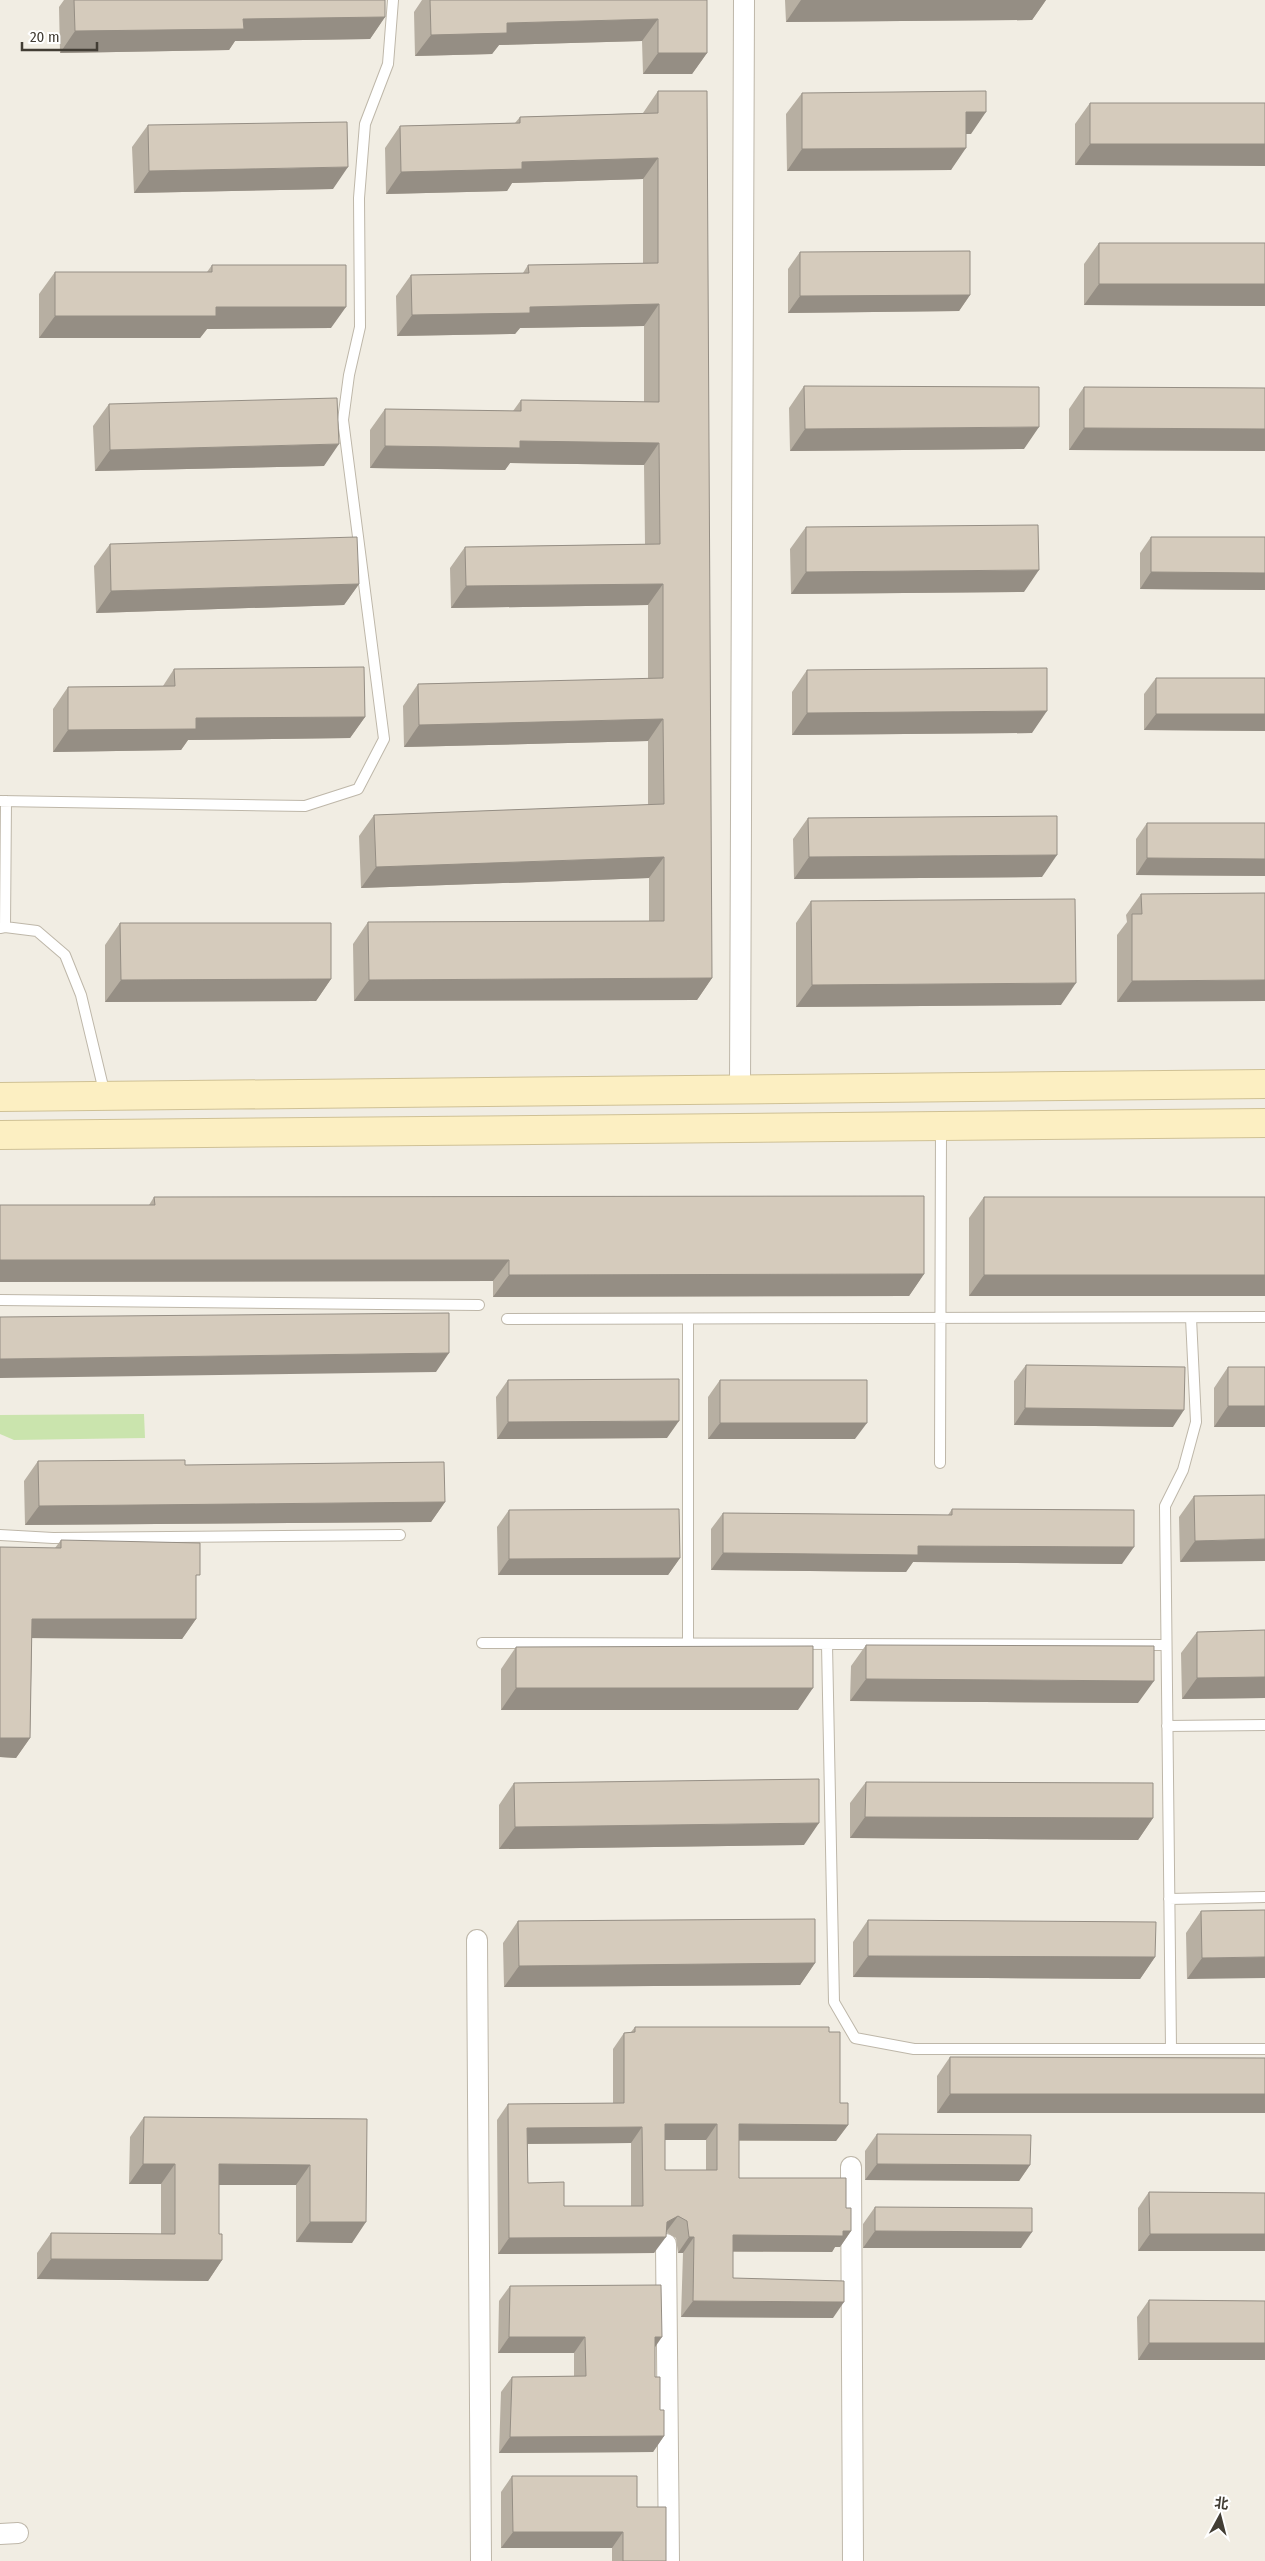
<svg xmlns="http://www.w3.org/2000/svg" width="1265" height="2561" viewBox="0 0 1265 2561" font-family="'Fira Sans Condensed','Noto Sans SC',sans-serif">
  <rect width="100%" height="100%" fill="#f1ede3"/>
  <path fill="#cae4ad" d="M 144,1414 L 145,1438 L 14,1440 L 0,1434 L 0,1415 Z"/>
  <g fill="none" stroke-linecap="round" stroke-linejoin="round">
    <g stroke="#beb7a9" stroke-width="12">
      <path id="lane" d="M 0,801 L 305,806 L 358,789 L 384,739 L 343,420 L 349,375 L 360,327 L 359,198 L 365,124 L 388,64 L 393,0
        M 5,927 L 6,801
        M 0,928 L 5,927 L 37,931 L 65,955 L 81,995 L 105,1095
        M 0,1300 L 479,1305
        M 507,1319 L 1265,1317
        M 688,1319 L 688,1643
        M 940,1463 L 941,1127
        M 0,1535 L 53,1538 L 400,1535
        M 482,1643 L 1166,1645
        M 827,1644 L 834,2002 L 855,2038 L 914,2049 L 1265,2049
        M 1167,1726 L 1265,1725
        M 1169,1899 L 1265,1897
        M 1171,2049 L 1165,1506 L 1183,1470 L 1196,1422 L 1191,1318"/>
    </g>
    <g stroke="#beb7a9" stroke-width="22">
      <path id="street" d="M 740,1090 L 744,0
        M 477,1940 L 481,2561
        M 851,2167 L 853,2561
        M 666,2244 L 669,2561
        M 0,2534 L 18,2533"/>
    </g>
    <g stroke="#cfc195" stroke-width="30">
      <path id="secondary" d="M 0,1097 L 1265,1084
        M 0,1135 L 1265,1123"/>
    </g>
    <use href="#lane" stroke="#fff" stroke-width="10"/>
    <use href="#street" stroke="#fff" stroke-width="20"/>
    <use href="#secondary" stroke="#fcefc2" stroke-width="28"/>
  </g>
  <path fill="#b7afa2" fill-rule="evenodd" d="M 64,0 L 385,0 L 385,17 L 370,39 L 235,41 L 229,50 L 60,53 L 59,7 Z
    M 422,0 L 707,0 L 707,53 L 692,74 L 643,74 L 642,41 L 499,45 L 492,54 L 415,56 L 414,12 Z
    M 785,0 L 1046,0 L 1032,20 L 786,22 Z
    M 658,91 L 712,978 L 697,1000 L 354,1001 L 353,944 L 368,922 L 649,921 L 649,878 L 361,888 L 359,836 L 374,815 L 648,805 L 648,741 L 404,747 L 403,706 L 418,684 L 648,679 L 648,605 L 451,608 L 450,568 L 465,547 L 645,544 L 644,465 L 510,463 L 505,470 L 370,468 L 370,430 L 385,409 L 513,411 L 521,400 L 644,402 L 644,326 L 520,328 L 515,334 L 397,336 L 396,296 L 411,275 L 523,273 L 528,265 L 643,263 L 643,179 L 512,183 L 507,191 L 386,194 L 385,148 L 400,126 L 515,123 L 520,117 L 643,113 Z
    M 802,93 L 971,134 L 966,134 L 951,170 L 787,171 L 786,114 Z
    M 1090,103 L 1265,103 L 1075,165 L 1075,124 Z
    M 148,125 L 333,189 L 134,193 L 132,147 Z
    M 1099,243 L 1265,243 L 1265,306 L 1084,305 L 1084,264 Z
    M 800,252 L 970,295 L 959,311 L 788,313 L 788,269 Z
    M 212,265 L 331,328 L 207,329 L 200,338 L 39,338 L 39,294 L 55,272 L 207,272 Z
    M 804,386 L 1024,449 L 790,451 L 789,408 Z
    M 1084,387 L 1265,388 L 1265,451 L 1069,450 L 1069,409 Z
    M 109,404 L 324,466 L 95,471 L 93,426 Z
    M 806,527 L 1024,592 L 791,594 L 790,549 Z
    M 1151,537 L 1265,537 L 1265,590 L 1140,589 L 1140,553 Z
    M 110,544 L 359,584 L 344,605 L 96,613 L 94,566 Z
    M 174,669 L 365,717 L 350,738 L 188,740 L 181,750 L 53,752 L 53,709 L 68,687 L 163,686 Z
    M 807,670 L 1032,733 L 792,735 L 792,692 Z
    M 1156,678 L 1265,678 L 1265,731 L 1144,730 L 1144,694 Z
    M 808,818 L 1042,877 L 794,879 L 793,839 Z
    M 1147,823 L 1265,823 L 1265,876 L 1136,875 L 1136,839 Z
    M 1265,893 L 1117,1002 L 1117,935 L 1127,922 L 1126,915 L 1141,894 Z
    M 811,901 L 1061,1005 L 796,1007 L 796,923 Z
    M 120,923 L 331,979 L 316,1001 L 105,1002 L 105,945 Z
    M 154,1197 L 924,1274 L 909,1296 L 493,1297 L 493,1281 L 0,1282 L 0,1205 L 149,1205 Z
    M 984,1197 L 1265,1197 L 1265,1296 L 969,1296 L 969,1218 Z
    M 1026,1365 L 1173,1427 L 1014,1425 L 1014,1381 Z
    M 1228,1367 L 1265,1367 L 1265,1427 L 1214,1427 L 1214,1388 Z
    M 508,1380 L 667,1438 L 497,1439 L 496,1397 Z
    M 720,1380 L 855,1439 L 708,1439 L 708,1397 Z
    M 38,1461 L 185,1465 L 445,1502 L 431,1522 L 25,1525 L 24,1481 Z
    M 1265,1495 L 1180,1562 L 1179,1517 L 1194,1496 Z
    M 952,1509 L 1122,1564 L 913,1562 L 906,1572 L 711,1570 L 711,1529 L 723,1513 L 948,1515 Z
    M 509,1510 L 680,1558 L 668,1575 L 498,1575 L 497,1527 Z
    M 61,1540 L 196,1581 L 196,1619 L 182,1639 L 32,1638 L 30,1738 L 16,1758 L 0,1757 L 0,1547 L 55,1548 Z
    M 1265,1630 L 1265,1698 L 1182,1699 L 1181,1653 L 1197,1632 Z
    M 866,1645 L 1138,1703 L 850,1701 L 851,1666 Z
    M 516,1647 L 798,1710 L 501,1710 L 501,1669 Z
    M 866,1782 L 1153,1818 L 1138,1840 L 850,1838 L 850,1803 Z
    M 514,1783 L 804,1845 L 499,1849 L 499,1805 Z
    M 1265,1910 L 1187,1979 L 1186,1933 L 1201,1911 Z
    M 868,1920 L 1155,1957 L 1140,1979 L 853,1977 L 853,1942 Z
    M 518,1921 L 815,1963 L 800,1985 L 504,1987 L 503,1943 Z
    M 635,2027 L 829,2032 L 840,2103 L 848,2125 L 836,2141 L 739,2141 L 739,2178 L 846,2208 L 851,2231 L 840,2247 L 835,2247 L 832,2252 L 733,2252 L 733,2278 L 833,2318 L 681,2317 L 683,2253 L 678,2253 L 676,2238 L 666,2232 L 654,2253 L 498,2254 L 497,2120 L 508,2104 L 613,2103 L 613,2049 L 624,2033 L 631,2032 ZM 665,2140 L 706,2140 L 706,2170 L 665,2170 ZM 631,2143 L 631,2206 L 564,2206 L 528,2183 L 528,2144 Z
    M 950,2057 L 1265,2058 L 1265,2113 L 937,2113 L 937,2076 Z
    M 144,2117 L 367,2119 L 352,2243 L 296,2242 L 296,2185 L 219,2185 L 219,2234 L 222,2260 L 208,2281 L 37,2279 L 37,2253 L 51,2233 L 161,2234 L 161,2184 L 129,2184 L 130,2137 Z
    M 877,2134 L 1030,2165 L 1019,2181 L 865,2180 L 865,2151 Z
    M 1149,2192 L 1265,2193 L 1138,2251 L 1138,2208 Z
    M 875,2207 L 1021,2248 L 863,2248 L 863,2224 Z
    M 510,2286 L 655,2346 L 655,2377 L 664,2436 L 653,2452 L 499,2453 L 501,2392 L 512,2377 L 574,2376 L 574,2353 L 498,2353 L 499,2301 Z
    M 1149,2300 L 1265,2301 L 1138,2360 L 1137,2317 Z
    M 512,2476 L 637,2507 L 666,2561 L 612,2561 L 612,2548 L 501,2548 L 501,2492 Z"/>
  <path fill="#958e84" d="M 801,0 L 1046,0 L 1032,20 L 786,22 Z
    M 385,17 L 370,39 L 235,41 L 229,50 L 60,53 L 75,31 L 243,19 Z
    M 658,19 L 642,41 L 499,45 L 492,54 L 415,56 L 431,35 L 507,23 Z
    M 658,53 L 707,53 L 692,74 L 643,74 Z
    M 966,112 L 986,112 L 971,134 L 951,134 Z
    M 1090,144 L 1265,144 L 1265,166 L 1075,165 Z
    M 966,148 L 951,170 L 787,171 L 802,149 Z
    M 658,158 L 643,179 L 512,183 L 507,191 L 386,194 L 401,172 L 522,162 Z
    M 348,167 L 333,189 L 134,193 L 149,171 Z
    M 1099,284 L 1265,284 L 1265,306 L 1084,305 Z
    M 970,295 L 959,311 L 788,313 L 800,296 Z
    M 659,304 L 644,326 L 520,328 L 515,334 L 397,336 L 412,315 L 530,307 Z
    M 216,307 L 346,307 L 331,328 L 207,329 L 200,338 L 39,338 L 55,316 Z
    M 1039,427 L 1024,449 L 790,451 L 805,429 Z
    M 1084,428 L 1265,429 L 1265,451 L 1069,450 Z
    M 520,441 L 659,443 L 644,465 L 510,463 L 505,470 L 370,468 L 385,446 Z
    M 339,444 L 324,466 L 95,471 L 110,450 Z
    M 1039,570 L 1024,592 L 791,594 L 806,572 Z
    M 1151,572 L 1265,573 L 1265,590 L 1140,589 Z
    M 359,584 L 344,605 L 96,613 L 111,591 Z
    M 663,584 L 648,605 L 451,608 L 466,586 Z
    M 1047,711 L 1032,733 L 792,735 L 807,713 Z
    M 1156,714 L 1265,714 L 1265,731 L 1144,730 Z
    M 365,717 L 350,738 L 188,740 L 181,750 L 53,752 L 68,730 L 196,718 Z
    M 663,719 L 648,741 L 404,747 L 419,725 Z
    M 1057,855 L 1042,877 L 794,879 L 809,857 Z
    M 664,857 L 649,878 L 361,888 L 376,867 Z
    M 1147,858 L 1265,859 L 1265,876 L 1136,875 Z
    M 712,978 L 697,1000 L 354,1001 L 369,980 Z
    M 331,979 L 316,1001 L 105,1002 L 121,980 Z
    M 1265,980 L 1265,1001 L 1117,1002 L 1132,981 Z
    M 1076,983 L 1061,1005 L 796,1007 L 812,985 Z
    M 0,1260 L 509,1260 L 493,1281 L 0,1282 Z
    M 924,1274 L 909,1296 L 493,1297 L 509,1275 Z
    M 984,1275 L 1265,1275 L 1265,1296 L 969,1296 Z
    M 449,1353 L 436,1372 L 0,1378 L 0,1359 Z
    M 1228,1406 L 1265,1406 L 1265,1427 L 1214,1427 Z
    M 1025,1408 L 1184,1410 L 1173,1427 L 1014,1425 Z
    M 679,1421 L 667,1438 L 497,1439 L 508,1422 Z
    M 720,1423 L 867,1423 L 855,1439 L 708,1439 Z
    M 445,1502 L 431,1522 L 25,1525 L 39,1506 Z
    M 1265,1539 L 1265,1561 L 1180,1562 L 1195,1541 Z
    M 918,1546 L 1134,1547 L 1122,1564 L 913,1562 L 906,1572 L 711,1570 L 723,1553 Z
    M 680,1558 L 668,1575 L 498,1575 L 509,1559 Z
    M 32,1619 L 196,1619 L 182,1639 L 19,1638 Z
    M 1265,1677 L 1265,1698 L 1182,1699 L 1197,1678 Z
    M 866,1679 L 1154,1681 L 1138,1703 L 850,1701 Z
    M 516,1688 L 813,1688 L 798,1710 L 501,1710 Z
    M 0,1738 L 30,1738 L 16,1758 L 0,1757 Z
    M 865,1817 L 1153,1818 L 1138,1840 L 850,1838 Z
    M 819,1823 L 804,1845 L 499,1849 L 515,1827 Z
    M 868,1956 L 1155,1957 L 1140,1979 L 853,1977 Z
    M 1265,1957 L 1265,1978 L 1187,1979 L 1202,1958 Z
    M 815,1963 L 800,1985 L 504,1987 L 519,1966 Z
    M 950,2094 L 1265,2094 L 1265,2113 L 937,2113 Z
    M 665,2124 L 717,2124 L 706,2140 L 654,2140 Z
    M 739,2124 L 848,2125 L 836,2141 L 728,2140 Z
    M 642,2127 L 631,2143 L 516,2144 L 527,2128 Z
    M 143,2164 L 175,2164 L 161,2184 L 129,2184 Z
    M 219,2164 L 310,2165 L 296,2185 L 205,2185 Z
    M 877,2164 L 1030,2165 L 1019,2181 L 865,2180 Z
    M 678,2216 L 666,2232 L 666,2237 L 654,2253 L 498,2254 L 509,2238 L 667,2222 Z
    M 310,2222 L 366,2222 L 352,2243 L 296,2242 Z
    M 843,2231 L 851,2231 L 840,2247 L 835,2247 L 832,2252 L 722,2251 L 733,2235 Z
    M 875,2231 L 1032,2232 L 1021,2248 L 863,2248 Z
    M 1150,2234 L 1265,2234 L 1265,2251 L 1138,2251 Z
    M 689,2237 L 694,2237 L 683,2253 L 678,2253 Z
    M 51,2259 L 222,2260 L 208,2281 L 37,2279 Z
    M 693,2301 L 844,2302 L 833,2318 L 681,2317 Z
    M 509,2337 L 585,2337 L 574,2353 L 498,2353 Z
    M 655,2337 L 662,2337 L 651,2353 Z
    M 1149,2343 L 1265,2343 L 1265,2360 L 1138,2360 Z
    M 664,2436 L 653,2452 L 499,2453 L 510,2437 Z
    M 513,2532 L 623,2532 L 612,2548 L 501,2548 Z"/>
  <path fill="#d5cbbc" stroke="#958e84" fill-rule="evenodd" d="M 74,0 L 385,0 L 385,17 L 243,19 L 244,29 L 75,31 Z
    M 430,0 L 707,0 L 707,53 L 658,53 L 658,19 L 507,23 L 507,33 L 431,35 Z
    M 658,91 L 707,91 L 712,978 L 369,980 L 368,922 L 664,921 L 664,857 L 376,867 L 374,815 L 664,804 L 663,719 L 419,725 L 418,684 L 663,678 L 663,584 L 466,586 L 465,547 L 660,544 L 659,443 L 520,441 L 520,448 L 385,446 L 385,409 L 521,411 L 521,400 L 659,402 L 659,304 L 530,307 L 530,313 L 412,315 L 411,275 L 529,273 L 528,265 L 658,263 L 658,158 L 522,162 L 522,169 L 401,172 L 400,126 L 520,123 L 520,117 L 658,113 Z
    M 986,91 L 986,112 L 966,112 L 966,148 L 802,149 L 802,93 Z
    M 1090,103 L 1265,103 L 1265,144 L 1090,144 Z
    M 347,122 L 348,167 L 149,171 L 148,125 Z
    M 1099,243 L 1265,243 L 1265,284 L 1099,284 Z
    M 970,251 L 970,295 L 800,296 L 800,252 Z
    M 212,265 L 346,265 L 346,307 L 216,307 L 216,316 L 55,316 L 55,272 L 212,272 Z
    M 804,386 L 1039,387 L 1039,427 L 805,429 Z
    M 1084,387 L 1265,388 L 1265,429 L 1084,428 Z
    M 337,398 L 339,444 L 110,450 L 109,404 Z
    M 1038,525 L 1039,570 L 806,572 L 806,527 Z
    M 357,537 L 359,584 L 111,591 L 110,544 Z
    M 1151,537 L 1265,537 L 1265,573 L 1151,572 Z
    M 364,667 L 365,717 L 196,718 L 196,729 L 68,730 L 68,687 L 175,686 L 174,669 Z
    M 1047,668 L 1047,711 L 807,713 L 807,670 Z
    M 1156,678 L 1265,678 L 1265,714 L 1156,714 Z
    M 1057,816 L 1057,855 L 809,857 L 808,818 Z
    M 1147,823 L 1265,823 L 1265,859 L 1147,858 Z
    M 1265,893 L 1265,980 L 1132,981 L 1132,914 L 1142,914 L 1141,894 Z
    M 1075,899 L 1076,983 L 812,985 L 811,901 Z
    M 120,923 L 331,923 L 331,979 L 121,980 Z
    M 924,1196 L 924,1274 L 509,1275 L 509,1260 L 0,1260 L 0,1205 L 155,1205 L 154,1197 Z
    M 984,1197 L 1265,1197 L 1265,1275 L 984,1275 Z
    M 449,1313 L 449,1353 L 0,1359 L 0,1317 Z
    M 1026,1365 L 1185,1367 L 1184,1410 L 1025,1408 Z
    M 1228,1367 L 1265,1367 L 1265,1406 L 1228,1406 Z
    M 679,1379 L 679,1421 L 508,1422 L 508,1380 Z
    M 720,1380 L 867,1380 L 867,1423 L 720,1423 Z
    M 185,1460 L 185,1465 L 444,1462 L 445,1502 L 39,1506 L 38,1461 Z
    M 1265,1495 L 1265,1539 L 1195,1541 L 1194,1496 Z
    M 679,1509 L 680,1558 L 509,1559 L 509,1510 Z
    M 952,1509 L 1134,1510 L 1134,1547 L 918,1546 L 918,1555 L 723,1553 L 723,1513 L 952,1515 Z
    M 61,1540 L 200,1543 L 200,1575 L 196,1575 L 196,1619 L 32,1619 L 30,1738 L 0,1738 L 0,1547 L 61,1548 Z
    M 1265,1630 L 1265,1677 L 1197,1678 L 1197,1632 Z
    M 866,1645 L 1154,1646 L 1154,1681 L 866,1679 Z
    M 813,1646 L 813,1688 L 516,1688 L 516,1647 Z
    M 819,1779 L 819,1823 L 515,1827 L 514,1783 Z
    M 866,1782 L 1153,1783 L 1153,1818 L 865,1817 Z
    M 1265,1910 L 1265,1957 L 1202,1958 L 1201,1911 Z
    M 815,1919 L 815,1963 L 519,1966 L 518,1921 Z
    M 868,1920 L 1156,1922 L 1155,1957 L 868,1956 Z
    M 635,2027 L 829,2027 L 829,2032 L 840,2032 L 840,2103 L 848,2103 L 848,2125 L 739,2124 L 739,2178 L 846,2178 L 846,2208 L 851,2208 L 851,2231 L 843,2231 L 843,2236 L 733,2235 L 733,2278 L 844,2281 L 844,2302 L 693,2301 L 694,2237 L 689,2237 L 687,2221 L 678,2216 L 667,2222 L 666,2237 L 509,2238 L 508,2104 L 624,2103 L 624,2033 L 635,2032 ZM 665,2124 L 717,2124 L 717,2170 L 665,2170 ZM 642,2127 L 643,2206 L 564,2206 L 564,2182 L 528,2183 L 527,2128 Z
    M 950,2057 L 1265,2058 L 1265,2094 L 950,2094 Z
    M 144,2117 L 367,2119 L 366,2222 L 310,2222 L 310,2165 L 219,2164 L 219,2234 L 222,2234 L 222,2260 L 51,2259 L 51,2233 L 175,2234 L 175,2164 L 143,2164 Z
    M 877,2134 L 1031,2135 L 1030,2165 L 877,2164 Z
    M 1149,2192 L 1265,2193 L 1265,2234 L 1150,2234 Z
    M 875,2207 L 1032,2208 L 1032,2232 L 875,2231 Z
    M 661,2285 L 662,2337 L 655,2337 L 655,2377 L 660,2377 L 660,2410 L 664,2410 L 664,2436 L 510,2437 L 512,2377 L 586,2376 L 585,2337 L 509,2337 L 510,2286 Z
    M 1149,2300 L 1265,2301 L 1265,2343 L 1149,2343 Z
    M 512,2476 L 637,2476 L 637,2507 L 666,2507 L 666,2561 L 623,2561 L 623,2532 L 513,2532 Z"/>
  <g transform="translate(1220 2516) rotate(7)" stroke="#ffffff" stroke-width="4" paint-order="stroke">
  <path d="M0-4L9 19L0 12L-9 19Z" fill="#423d34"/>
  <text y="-8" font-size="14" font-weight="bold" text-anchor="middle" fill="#423d34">北</text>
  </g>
  <path d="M22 42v8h75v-8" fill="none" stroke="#423d34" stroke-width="2.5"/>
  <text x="30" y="42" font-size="15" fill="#423d34" stroke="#ffffff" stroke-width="4" paint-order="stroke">20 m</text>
</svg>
